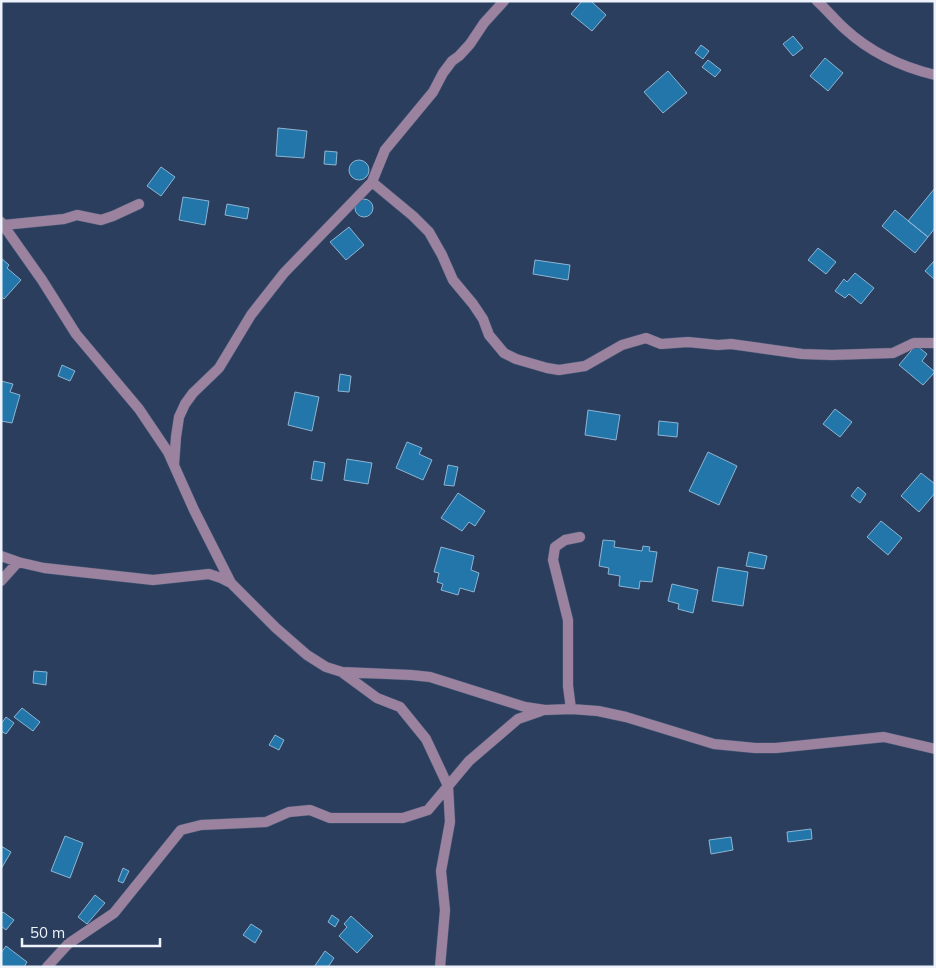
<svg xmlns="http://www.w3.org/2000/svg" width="936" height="968" viewBox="0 0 936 968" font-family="Mulish,sans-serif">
  <rect width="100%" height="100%" fill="#2b3e5e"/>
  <path fill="#2376a9" stroke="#8db5d3" d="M 582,1 L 591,1 L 606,15 L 592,31 L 571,14 Z
    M 793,36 L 803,48 L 793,56 L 783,44 Z
    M 701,45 L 709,51 L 703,59 L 695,53 Z
    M 825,58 L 843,73 L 828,91 L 810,76 Z
    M 708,60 L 721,70 L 715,77 L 702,67 Z
    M 668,71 L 687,93 L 663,113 L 644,92 Z
    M 278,128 L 307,131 L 304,158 L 276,156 Z
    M 325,151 L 337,152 L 336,165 L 324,164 Z
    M349 170a10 10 0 1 1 20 0a10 10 0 1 1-20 0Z
    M 161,167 L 175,177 L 161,196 L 147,186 Z
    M 935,188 L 935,228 L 928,237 L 908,221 Z
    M 183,197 L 209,201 L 205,225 L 179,220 Z
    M355 208a9 9 0 1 1 18 0a9 9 0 1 1-18 0Z
    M 227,204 L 249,208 L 247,219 L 225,215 Z
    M 895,210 L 928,237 L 915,253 L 882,226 Z
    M 349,227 L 364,245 L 346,260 L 330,242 Z
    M 818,248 L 836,262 L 826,274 L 808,260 Z
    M 1,258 L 9,265 L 7,268 L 21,280 L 4,299 L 1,297 Z
    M 535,260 L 570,265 L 568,280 L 533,274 Z
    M 934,261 L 935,278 L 934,279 L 925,271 Z
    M 855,273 L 874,288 L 861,304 L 849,294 L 845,298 L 835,291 L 844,279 L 847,282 Z
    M 916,345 L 927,354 L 922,361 L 935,372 L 923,385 L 899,365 Z
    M 62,365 L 75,371 L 70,381 L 58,376 Z
    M 340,374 L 351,376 L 349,392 L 338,391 Z
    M 1,381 L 13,384 L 10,392 L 20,395 L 12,423 L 1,421 Z
    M 295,392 L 319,397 L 312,431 L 288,425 Z
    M 835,409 L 852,422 L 840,437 L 823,424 Z
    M 588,410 L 620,415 L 616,440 L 585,435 Z
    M 659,421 L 678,423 L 677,437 L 658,435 Z
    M 407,442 L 422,448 L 419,454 L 432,460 L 423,480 L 396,468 Z
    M 708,452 L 737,466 L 719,505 L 689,491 Z
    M 347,459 L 372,463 L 368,484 L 344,480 Z
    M 314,461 L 325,463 L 322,481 L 311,479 Z
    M 448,465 L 458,467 L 454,486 L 444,485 Z
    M 921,473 L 935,484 L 935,493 L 919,512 L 901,496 Z
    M 858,487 L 866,494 L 860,503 L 851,496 Z
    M 458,493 L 485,511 L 475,526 L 469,522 L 462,531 L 441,518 Z
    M 881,521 L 902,538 L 888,555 L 867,537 Z
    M 603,540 L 615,541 L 614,547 L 642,551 L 643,546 L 650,547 L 649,551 L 657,552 L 652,582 L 640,581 L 639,589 L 619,586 L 620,576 L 608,574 L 609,568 L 599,566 Z
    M 441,547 L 474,556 L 471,570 L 479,573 L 474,592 L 460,588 L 458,595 L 441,590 L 443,584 L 437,582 L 439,573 L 434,572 Z
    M 749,552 L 767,556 L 764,569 L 746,566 Z
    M 718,567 L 748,572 L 743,606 L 712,601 Z
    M 672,584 L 698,590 L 693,613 L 678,609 L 679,604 L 668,601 Z
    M 34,671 L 47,672 L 46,685 L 33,683 Z
    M 22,708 L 40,722 L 33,731 L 14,717 Z
    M 6,717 L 14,723 L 6,734 L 1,731 L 1,724 Z
    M 275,735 L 284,740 L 279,750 L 269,745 Z
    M 811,829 L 812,839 L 788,842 L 787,832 Z
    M 65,836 L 83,843 L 70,878 L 51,871 Z
    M 731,837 L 733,850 L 711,854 L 709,840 Z
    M 1,846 L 11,852 L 1,869 Z
    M 123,868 L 129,871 L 123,883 L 118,881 Z
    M 95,895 L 105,903 L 87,924 L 78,917 Z
    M 3,912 L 14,920 L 6,930 L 1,926 L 1,914 Z
    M 332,915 L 339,920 L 335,927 L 328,922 Z
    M 351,916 L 373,936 L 357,953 L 339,936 L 347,927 L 344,924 Z
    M 251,924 L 262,931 L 255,943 L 243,935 Z
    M 6,946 L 27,962 L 24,967 L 1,967 L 1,953 Z
    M 325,951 L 334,958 L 328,967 L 314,967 Z"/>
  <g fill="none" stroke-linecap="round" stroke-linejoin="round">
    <g stroke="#4a5b77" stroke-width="11">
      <path id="minor" d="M 817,1 C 827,10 835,20 845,29 C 870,52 902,67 935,75
        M 372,182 L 413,216 L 429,232 L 442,255 L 453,280 L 473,304 L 483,319 L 489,335 L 504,353 L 516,359 L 547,368 L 559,370 L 585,366 L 622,345 L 646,338 L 661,344 L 688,342 L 718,345 L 731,344 L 802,354 L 832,355 L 893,353 L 914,343 L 935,343
        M 1,222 L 42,280 L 76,334 L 139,409 L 168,452 L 194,510 L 231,583
        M 4,225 L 64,219 L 77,215 L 101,220 L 113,216 L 139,204
        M 174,465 L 176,437 L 179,417 L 185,404 L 193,393 L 219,368 L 251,315 L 284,273 L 372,182 L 385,150 L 433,92 L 443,73 L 452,61 L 459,56 L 470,44 L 484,23 L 504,1
        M 1,556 L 18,562 L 44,568 L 153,580 L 209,574 L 221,578 L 231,583 L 276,628 L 307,655 L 326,667 L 342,672 L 411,675 L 430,677 L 525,707 L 545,710 L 571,709 L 598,711 L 626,717 L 714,744 L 755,748 L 776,748 L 884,737 L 935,749
        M 1,581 L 18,562
        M 343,673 L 377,698 L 400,707 L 426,739 L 448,786 L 450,822 L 441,871 L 445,910 L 440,967
        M 571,709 L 568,686 L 568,620 L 553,560 L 555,547 L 565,540 L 580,537
        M 47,967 L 68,944 L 114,913 L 181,830 L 201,825 L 266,822 L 289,812 L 310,810 L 330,818 L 403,818 L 428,810 L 469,761 L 518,719 L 541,711"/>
    </g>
    <use href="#minor" stroke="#9b83a0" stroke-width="10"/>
  </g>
  <rect width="936" height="968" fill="none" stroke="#eef3fb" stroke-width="5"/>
  <path d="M22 938v8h138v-8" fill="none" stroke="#eef3fb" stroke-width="2.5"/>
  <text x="30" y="938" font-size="15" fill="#eef3fb" stroke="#2b3e5e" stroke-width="4" paint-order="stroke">50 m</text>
</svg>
